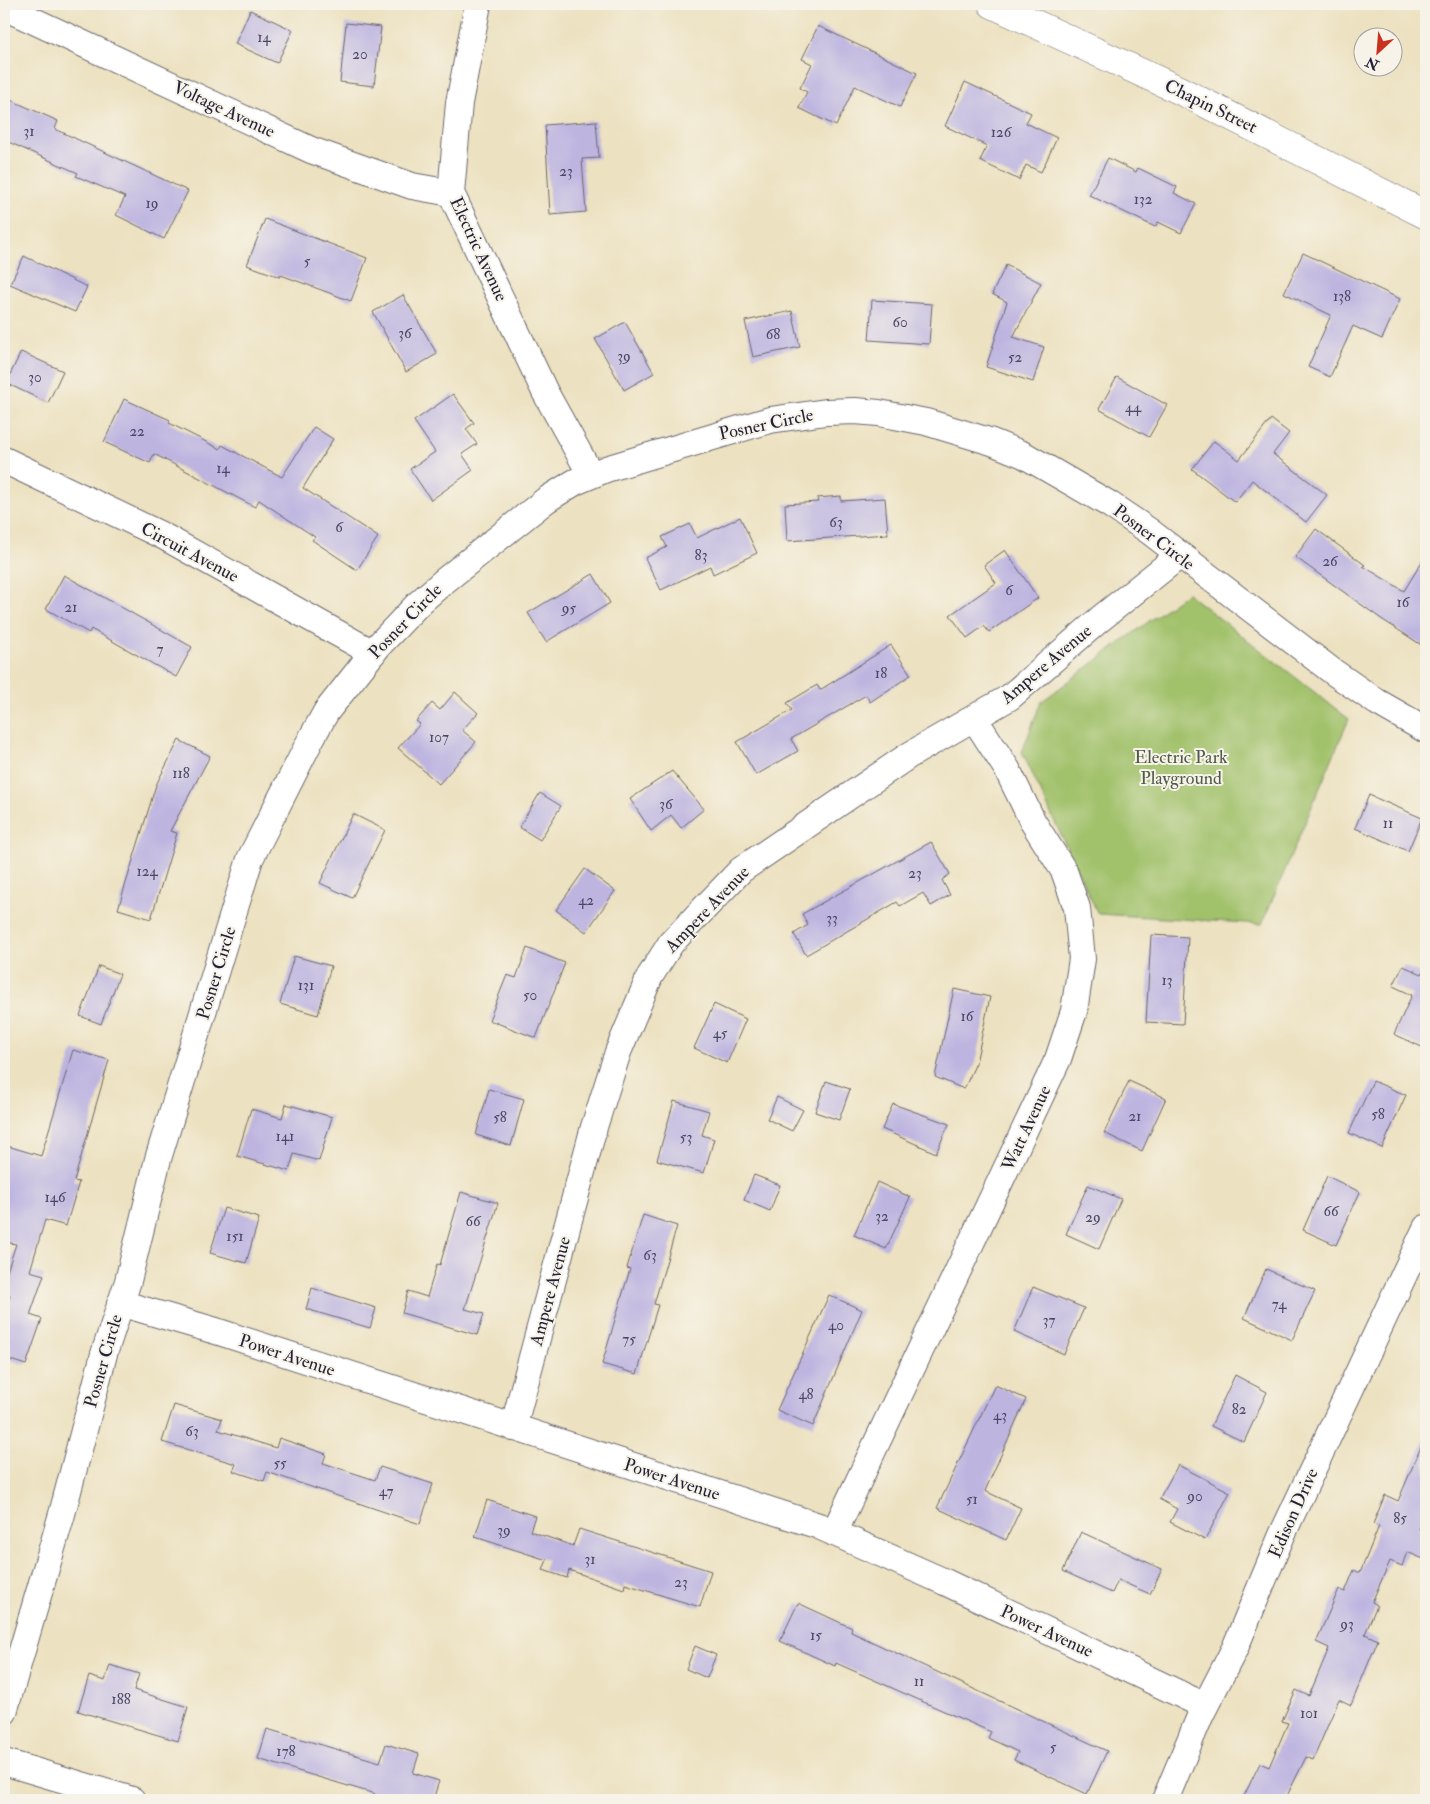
<svg xmlns="http://www.w3.org/2000/svg" width="1430" height="1804" viewBox="0 0 1430 1804" font-family="'IM FELL Double Pica',serif">
  <rect width="100%" height="100%" fill="#f7f3e8"/>
  <filter id="ink" filterUnits="userSpaceOnUse"><feTurbulence type="fractalNoise" baseFrequency=".02" numOctaves="2"/><feDisplacementMap in="SourceGraphic" scale="10" xChannelSelector="R" yChannelSelector="G"/><feConvolveMatrix kernelMatrix="1 2 1 2 8 2 1 2 1" color-interpolation-filters="sRGB"/></filter>
  <filter id="wash" filterUnits="userSpaceOnUse"><feTurbulence type="fractalNoise" baseFrequency=".0096" numOctaves="4" result="noise"/><feDisplacementMap in="SourceGraphic" scale="20" xChannelSelector="R" yChannelSelector="G"/><feGaussianBlur stdDeviation="1.12" result="paint"/><feColorMatrix in="noise" values="0 0 0 0 0 0 0 0 0 0 0 0 0 0 0 0 0 1.4 0 .05"/><feComposite in="paint" operator="in"/></filter>
  <g filter="url(#wash)">
    <rect width="100%" height="100%" fill="#ece1c0"/>
    <path fill="#a1c16a" stroke="#627252" d="M 1187,593 L 1349,719 L 1262,924 L 1098,914 L 1022,752 L 1041,702 Z"/>
    <g id="blocks">
      <path fill="#bdb5e0" d="M 250,10 L 293,30 L 277,63 L 235,44 Z
        M 346,23 L 381,27 L 374,86 L 340,82 Z
        M 818,26 L 917,73 L 900,107 L 855,86 L 836,126 L 799,108 L 807,92 L 800,88 L 812,64 L 802,59 Z
        M 965,82 L 1031,113 L 1026,123 L 1057,138 L 1041,172 L 1026,165 L 1019,180 L 980,161 L 987,146 L 945,126 Z
        M 4,97 L 58,121 L 55,129 L 188,191 L 164,239 L 116,215 L 125,197 L 76,176 L 78,173 L 4,140 Z
        M 596,121 L 599,158 L 582,159 L 586,212 L 550,215 L 545,125 Z
        M 1108,158 L 1136,172 L 1138,168 L 1177,187 L 1174,193 L 1196,204 L 1181,233 L 1158,222 L 1155,227 L 1089,195 Z
        M 265,219 L 367,258 L 351,301 L 281,275 L 280,277 L 247,265 Z
        M 1303,253 L 1400,299 L 1382,339 L 1353,326 L 1330,377 L 1308,367 L 1331,315 L 1284,293 Z
        M 24,256 L 87,287 L 75,312 L 10,284 Z
        M 1006,265 L 1041,283 L 1013,337 L 1044,347 L 1033,382 L 986,367 L 1007,302 L 992,294 Z
        M 403,295 L 437,354 L 406,372 L 373,312 Z
        M 872,300 L 932,304 L 929,344 L 869,340 Z
        M 792,311 L 800,347 L 753,357 L 745,321 Z
        M 625,322 L 654,373 L 624,390 L 595,339 Z
        M 21,352 L 63,371 L 48,403 L 6,383 Z
        M 1117,377 L 1167,405 L 1149,437 L 1099,409 Z
        M 453,394 L 474,423 L 466,429 L 477,444 L 462,454 L 473,470 L 431,500 L 410,469 L 435,452 L 414,421 Z
        M 124,399 L 170,420 L 169,423 L 220,449 L 222,445 L 282,477 L 314,427 L 333,439 L 303,488 L 378,537 L 357,570 L 312,540 L 315,537 L 259,500 L 255,507 L 154,454 L 150,463 L 104,442 Z
        M 1271,419 L 1289,433 L 1273,454 L 1327,495 L 1306,522 L 1252,480 L 1235,502 L 1192,469 L 1214,441 L 1239,460 Z
        M 841,496 L 841,501 L 885,498 L 888,534 L 787,541 L 785,504 L 818,502 L 817,498 Z
        M 740,517 L 757,553 L 713,574 L 710,566 L 661,590 L 645,558 L 667,547 L 662,537 L 690,524 L 697,538 Z
        M 1316,529 L 1365,565 L 1363,566 L 1404,591 L 1426,555 L 1426,648 L 1380,618 L 1295,557 Z
        M 1005,550 L 1038,598 L 989,632 L 984,626 L 967,638 L 950,615 L 996,583 L 984,565 Z
        M 593,574 L 610,603 L 546,642 L 528,613 Z
        M 64,575 L 192,647 L 176,677 L 91,629 L 89,633 L 46,609 Z
        M 891,645 L 911,675 L 870,702 L 866,695 L 791,739 L 798,751 L 756,775 L 737,742 L 792,710 L 787,703 L 817,685 L 820,690 Z
        M 455,692 L 478,713 L 462,730 L 476,742 L 439,784 L 398,748 L 420,724 L 416,721 L 432,703 L 440,710 Z
        M 179,740 L 210,756 L 170,831 L 177,833 L 151,919 L 118,909 L 156,785 Z
        M 672,771 L 704,809 L 681,828 L 671,815 L 651,831 L 630,799 Z
        M 540,793 L 561,806 L 540,840 L 519,827 Z
        M 1369,795 L 1422,818 L 1408,851 L 1355,828 Z
        M 353,814 L 385,830 L 352,898 L 320,883 Z
        M 931,842 L 950,874 L 942,880 L 950,895 L 931,906 L 923,893 L 900,906 L 897,902 L 806,955 L 794,934 L 808,925 L 802,914 Z
        M 585,869 L 615,891 L 586,932 L 556,910 Z
        M 1151,935 L 1188,937 L 1183,1024 L 1146,1022 Z
        M 527,948 L 565,963 L 536,1038 L 489,1020 L 507,975 L 516,978 Z
        M 294,956 L 331,966 L 318,1015 L 280,1004 Z
        M 99,966 L 120,974 L 101,1024 L 80,1016 Z
        M 1403,966 L 1422,974 L 1426,966 L 1426,1049 L 1394,1034 L 1412,995 L 1393,986 Z
        M 954,989 L 990,997 L 976,1063 L 964,1089 L 935,1077 Z
        M 714,1004 L 746,1019 L 727,1063 L 694,1048 Z
        M 73,1050 L 109,1060 L 74,1181 L 79,1182 L 66,1226 L 45,1220 L 30,1271 L 44,1275 L 30,1315 L 42,1319 L 26,1365 L 4,1358 L 4,1315 L 10,1295 L 4,1294 L 4,1281 L 16,1244 L 4,1242 L 4,1145 L 41,1156 Z
        M 826,1081 L 850,1089 L 839,1120 L 815,1112 Z
        M 1129,1081 L 1166,1098 L 1142,1151 L 1104,1133 Z
        M 1373,1081 L 1406,1095 L 1382,1148 L 1349,1133 Z
        M 489,1089 L 524,1099 L 511,1146 L 476,1135 Z
        M 777,1097 L 803,1110 L 792,1131 L 767,1119 Z
        M 674,1101 L 709,1111 L 702,1135 L 714,1139 L 704,1173 L 657,1160 Z
        M 286,1104 L 332,1117 L 319,1161 L 294,1154 L 289,1171 L 237,1156 L 251,1109 L 282,1118 Z
        M 893,1104 L 949,1124 L 936,1153 L 882,1129 Z
        M 754,1175 L 780,1185 L 770,1211 L 744,1200 Z
        M 1327,1176 L 1360,1192 L 1336,1245 L 1303,1230 Z
        M 877,1182 L 910,1197 L 886,1249 L 854,1235 Z
        M 1088,1185 L 1121,1199 L 1099,1249 L 1066,1234 Z
        M 461,1192 L 498,1203 L 465,1309 L 484,1314 L 477,1335 L 402,1313 L 408,1291 L 427,1297 L 437,1264 L 440,1265 Z
        M 224,1208 L 259,1218 L 246,1263 L 210,1253 Z
        M 643,1215 L 677,1226 L 654,1304 L 658,1305 L 637,1374 L 602,1364 L 630,1269 L 627,1268 Z
        M 1266,1269 L 1315,1291 L 1292,1340 L 1244,1318 Z
        M 1033,1287 L 1084,1308 L 1064,1354 L 1014,1332 Z
        M 312,1288 L 376,1308 L 370,1328 L 306,1309 Z
        M 829,1295 L 862,1310 L 813,1426 L 777,1410 Z
        M 1235,1375 L 1267,1392 L 1244,1442 L 1211,1426 Z
        M 995,1385 L 1026,1399 L 985,1491 L 1021,1508 L 1006,1540 L 937,1508 Z
        M 174,1405 L 222,1419 L 218,1430 L 276,1448 L 279,1438 L 326,1454 L 323,1463 L 375,1480 L 380,1467 L 433,1484 L 420,1524 L 267,1472 L 264,1481 L 233,1471 L 236,1464 L 162,1442 Z
        M 1426,1435 L 1426,1512 L 1419,1529 L 1426,1532 L 1426,1560 L 1407,1552 L 1402,1566 L 1390,1561 L 1372,1602 L 1377,1605 L 1365,1634 L 1378,1640 L 1351,1705 L 1339,1699 L 1313,1760 L 1306,1757 L 1285,1800 L 1242,1800 L 1260,1763 L 1269,1767 L 1288,1723 L 1282,1721 L 1296,1690 L 1309,1696 L 1329,1648 L 1316,1642 L 1339,1589 L 1345,1592 L 1354,1570 L 1360,1573 L 1379,1526 L 1373,1524 L 1385,1495 L 1398,1501 Z
        M 1178,1465 L 1230,1492 L 1205,1540 L 1170,1522 L 1177,1509 L 1159,1499 Z
        M 487,1500 L 535,1516 L 530,1531 L 573,1546 L 579,1529 L 711,1571 L 700,1607 L 625,1584 L 624,1589 L 569,1570 L 567,1578 L 543,1570 L 547,1560 L 475,1537 Z
        M 1081,1532 L 1162,1569 L 1150,1594 L 1118,1580 L 1112,1593 L 1063,1571 Z
        M 798,1603 L 852,1628 L 851,1632 L 1107,1751 L 1087,1794 L 1014,1760 L 1018,1752 L 988,1738 L 991,1732 L 836,1663 L 835,1666 L 780,1641 Z
        M 695,1646 L 716,1655 L 707,1678 L 686,1669 Z
        M 110,1665 L 139,1674 L 134,1690 L 188,1707 L 178,1741 L 78,1711 L 89,1676 L 105,1681 Z
        M 267,1729 L 380,1762 L 386,1744 L 419,1754 L 413,1773 L 439,1781 L 433,1800 L 373,1800 L 375,1794 L 258,1759 Z"/>
    </g>
  </g>
  <g filter="url(#ink)">
    <use href="#blocks" fill-opacity="0" stroke="#69656a" stroke-width="1"/>
    <g fill="none" stroke-linecap="round" stroke-linejoin="round">
      <g stroke="#69656a" stroke-width="28">
        <path id="minor" d="M 478,4 L 459,103 L 451,193 L 545,392 L 591,475
          M 4,7 L 311,150 L 412,186 L 451,193
          M 4,460 L 163,536 L 373,653
          M 120,1303 L 216,1331 L 819,1526 L 945,1582 L 1205,1706
          M 513,1428 L 594,1127 L 618,1052 L 650,976 L 671,943 L 741,870 L 908,756 L 1010,697 L 1100,619 L 1180,555
          M 834,1533 L 1058,1059 L 1074,1011 L 1082,959 L 1077,908 L 1064,871 L 1033,822 L 1007,769 L 974,718
          M 4,1712 L 62,1514 L 104,1354 L 128,1281 L 158,1159 L 250,859 L 311,739 L 326,712 L 379,645 L 419,603 L 443,582 L 546,500 L 575,482 L 606,469 L 770,420 L 826,412 L 855,411 L 879,413 L 926,422 L 992,442 L 1024,455 L 1109,504 L 1149,531 L 1332,671 L 1377,702 L 1426,730
          M 4,1762 L 132,1800
          M 1165,1800 L 1201,1714 L 1235,1648 L 1282,1535 L 1426,1228"/>
      </g>
      <g stroke="#69656a" stroke-width="29">
        <path id="secondary" d="M 992,4 L 1179,90 L 1426,215"/>
      </g>
      <use href="#minor" stroke="#fff" stroke-width="26"/>
      <use href="#secondary" stroke="#fff" stroke-width="28"/>
    </g>
  </g>
  <g text-anchor="middle" stroke-width="4" stroke-linejoin="round" paint-order="stroke">
    <g font-size="15" fill="#494764">
      <text x="264" y="42">14</text>
      <text x="360" y="59">20</text>
      <text x="29" y="136">31</text>
      <text x="1001" y="137">126</text>
      <text x="566" y="176">23</text>
      <text x="1143" y="204">132</text>
      <text x="152" y="208">19</text>
      <text x="307" y="266">5</text>
      <text x="1342" y="301">138</text>
      <text x="900" y="327">60</text>
      <text x="405" y="338">36</text>
      <text x="773" y="339">68</text>
      <text x="624" y="361">39</text>
      <text x="1015" y="362">52</text>
      <text x="35" y="382">30</text>
      <text x="1133" y="412">44</text>
      <text x="137" y="436">22</text>
      <text x="223" y="473">14</text>
      <text x="836" y="527">63</text>
      <text x="339" y="532">6</text>
      <text x="701" y="560">83</text>
      <text x="1330" y="566">26</text>
      <text x="1009" y="595">6</text>
      <text x="1403" y="607">16</text>
      <text x="71" y="612">21</text>
      <text x="569" y="613">95</text>
      <text x="160" y="654">7</text>
      <text x="881" y="678">18</text>
      <text x="439" y="742">107</text>
      <text x="181" y="778">118</text>
      <text x="666" y="809">36</text>
      <text x="1388" y="828">11</text>
      <text x="147" y="876">124</text>
      <text x="915" y="878">23</text>
      <text x="586" y="905">42</text>
      <text x="832" y="923">33</text>
      <text x="1167" y="985">13</text>
      <text x="306" y="990">131</text>
      <text x="530" y="1000">50</text>
      <text x="967" y="1021">16</text>
      <text x="720" y="1038">45</text>
      <text x="1378" y="1119">58</text>
      <text x="1135" y="1121">21</text>
      <text x="500" y="1122">58</text>
      <text x="285" y="1141">141</text>
      <text x="686" y="1142">53</text>
      <text x="55" y="1202">146</text>
      <text x="1331" y="1216">66</text>
      <text x="882" y="1221">32</text>
      <text x="1093" y="1222">29</text>
      <text x="473" y="1226">66</text>
      <text x="235" y="1241">151</text>
      <text x="650" y="1260">63</text>
      <text x="1279" y="1309">74</text>
      <text x="1049" y="1325">37</text>
      <text x="836" y="1330">40</text>
      <text x="629" y="1344">75</text>
      <text x="806" y="1399">48</text>
      <text x="1239" y="1414">82</text>
      <text x="1000" y="1420">43</text>
      <text x="192" y="1436">63</text>
      <text x="280" y="1468">55</text>
      <text x="386" y="1496">47</text>
      <text x="1195" y="1501">90</text>
      <text x="972" y="1504">51</text>
      <text x="1400" y="1523">85</text>
      <text x="504" y="1535">39</text>
      <text x="590" y="1564">31</text>
      <text x="681" y="1587">23</text>
      <text x="1347" y="1629">93</text>
      <text x="816" y="1640">15</text>
      <text x="919" y="1686">11</text>
      <text x="121" y="1704">188</text>
      <text x="1309" y="1718">101</text>
      <text x="1053" y="1752">5</text>
      <text x="286" y="1756">178</text>
    </g>
    <g font-size="18" fill="#22223b" stroke="#f7f3e8">
      <text transform="translate(1211 106) rotate(26)" y="6">Chapin Street</text>
      <text transform="translate(224 109) rotate(25)" y="6">Voltage Avenue</text>
      <text transform="translate(479 249) rotate(65)" y="6">Electric Avenue</text>
      <text transform="translate(766 424) rotate(-12)" y="6">Posner Circle</text>
      <text transform="translate(1154 537) rotate(37)" y="6">Posner Circle</text>
      <text transform="translate(190 552) rotate(28)" y="6">Circuit Avenue</text>
      <text transform="translate(405 621) rotate(-46)" y="6">Posner Circle</text>
      <text transform="translate(1046 664) rotate(-40)" y="6">Ampere Avenue</text>
      <text transform="translate(707 909) rotate(-46)" y="6">Ampere Avenue</text>
      <text transform="translate(216 973) rotate(-73)" y="6">Posner Circle</text>
      <text transform="translate(1026 1128) rotate(-65)" y="6">Watt Avenue</text>
      <text transform="translate(550 1291) rotate(-75)" y="6">Ampere Avenue</text>
      <text transform="translate(287 1355) rotate(18)" y="6">Power Avenue</text>
      <text transform="translate(103 1361) rotate(-74)" y="6">Posner Circle</text>
      <text transform="translate(672 1479) rotate(18)" y="6">Power Avenue</text>
      <text transform="translate(1293 1513) rotate(-66)" y="6">Edison Drive</text>
      <text transform="translate(1047 1631) rotate(25)" y="6">Power Avenue</text>
    </g>
    <g font-size="18" fill="#4e5a4b" stroke="#f7f3e8">
      <text x="1181" y="763">Electric Park<tspan x="1181" dy="21">Playground</tspan></text>
    </g>
  </g>
  <rect width="1430" height="1804" fill="none" stroke="#f7f3e8" stroke-width="20"/>
  <g transform="translate(1378 52) rotate(206)"><circle r="24" fill="#f7f3e8" stroke="#a29fa3"/>
  <path d="M0-4L9 19L0 12L-9 19Z" fill="#c8321e"/>
  <text y="-8" font-size="14" font-weight="bold" text-anchor="middle" fill="#22223b">N</text>
  </g>
</svg>
